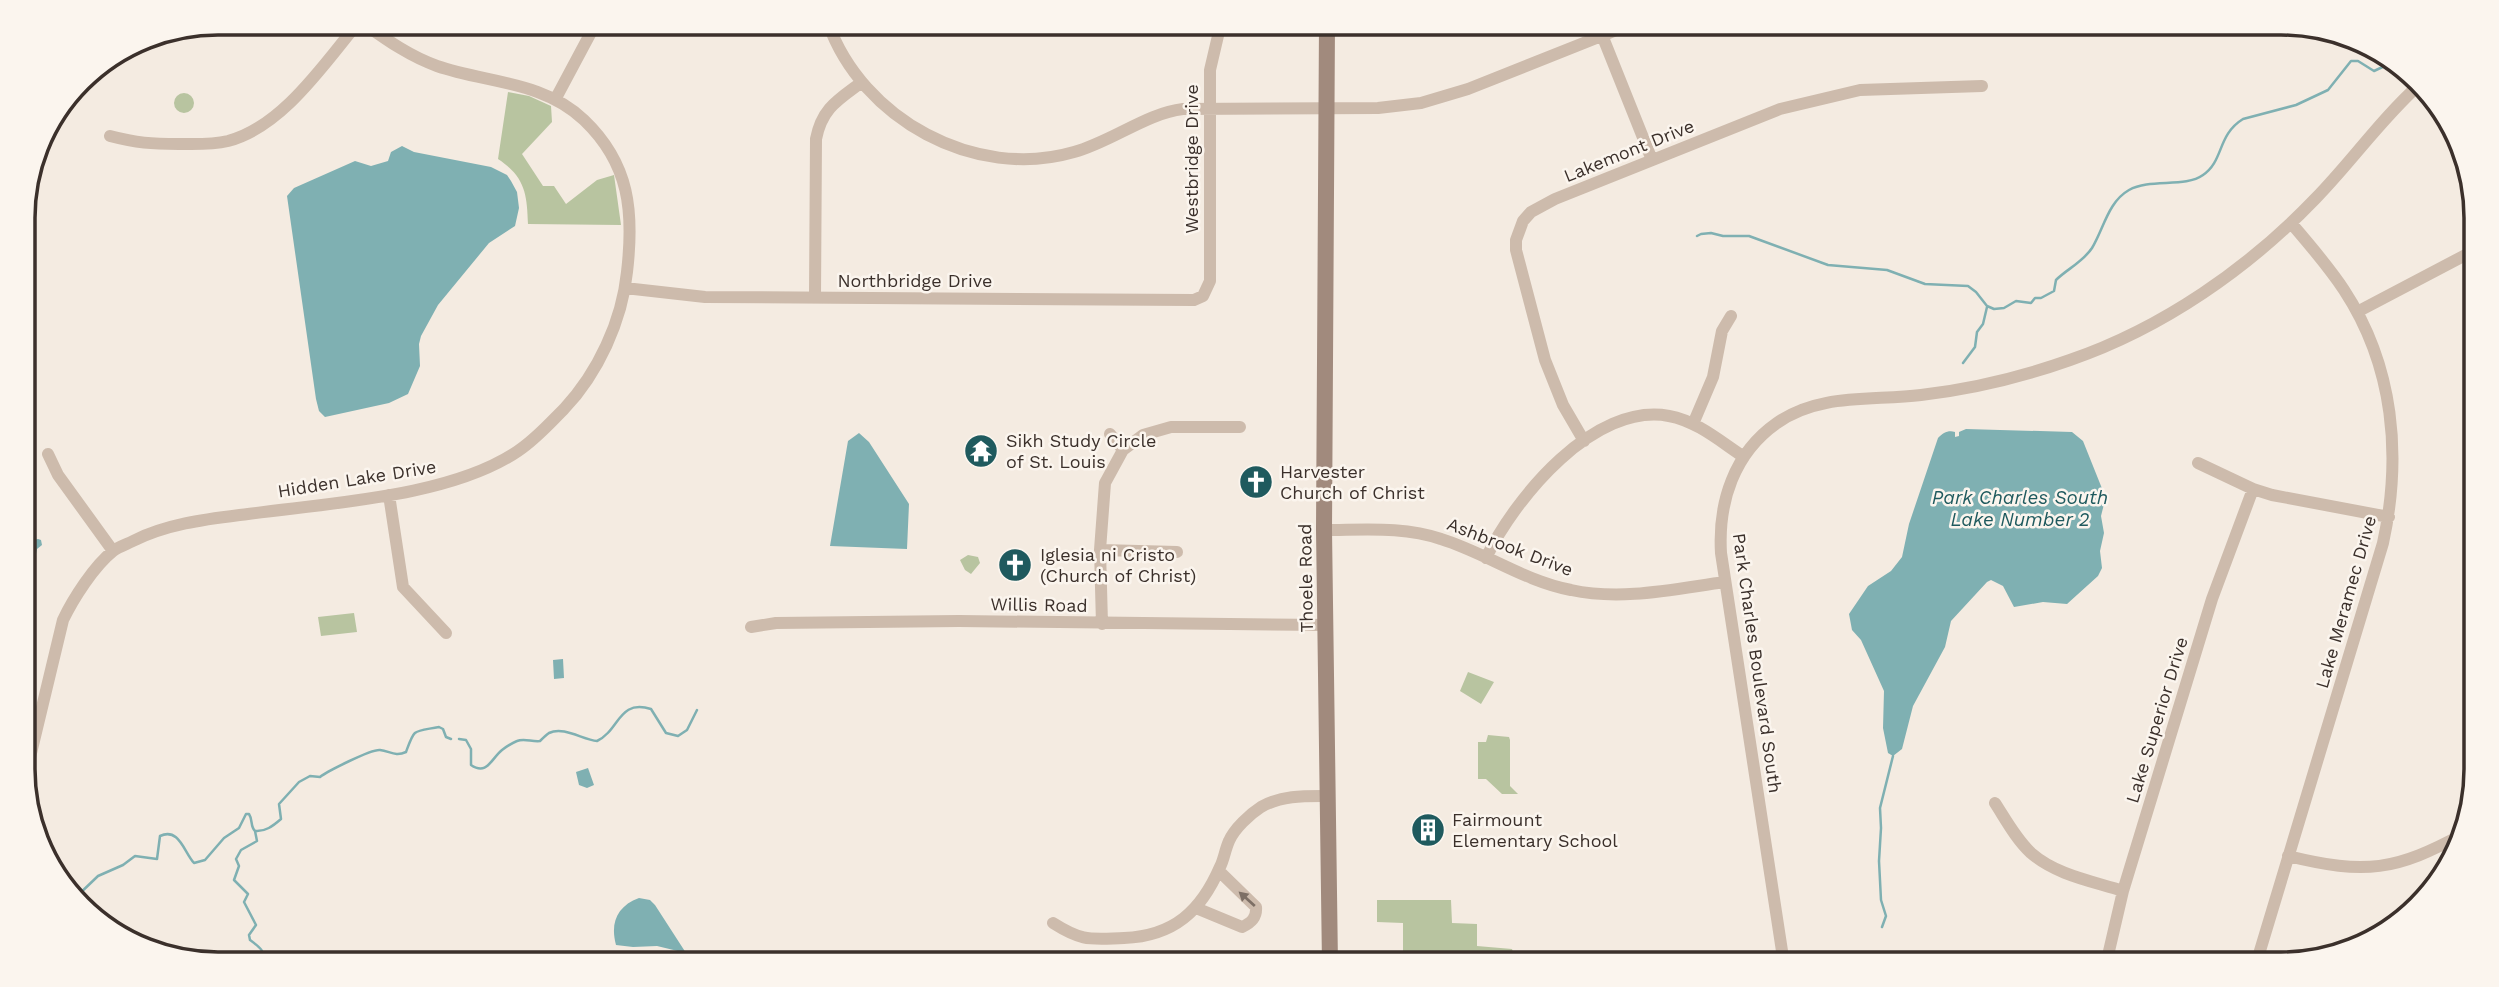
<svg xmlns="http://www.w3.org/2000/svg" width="2499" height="987" viewBox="0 0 2499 987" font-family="'Work Sans',sans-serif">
  <rect width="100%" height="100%" fill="#f4ebe1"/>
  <path fill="#b8c4a0" d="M 508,92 L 529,96 L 551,106 L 552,122 L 522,154 L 543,186 L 554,186 L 566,204 L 597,180 L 614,175 L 621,225 L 528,224 C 527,194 525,177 498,159 Z
    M174 103a10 10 0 1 1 20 0a10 10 0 1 1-20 0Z
    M 968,555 L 978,557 L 980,563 L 971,574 L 965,570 L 960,560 Z
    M 354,613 L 357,632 L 321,636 L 318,617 Z
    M 1468,672 L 1494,682 L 1481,704 L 1460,691 Z
    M 1488,735 L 1509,737 L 1510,740 L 1510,786 L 1518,794 L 1502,794 L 1486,779 L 1478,779 L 1478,742 L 1486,742 Z
    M 1377,900 L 1451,900 L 1452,923 L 1477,924 L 1477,946 L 1512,949 L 1517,964 L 1483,964 L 1474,956 L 1403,955 L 1403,923 L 1377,922 Z"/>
  <path fill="#7fb0b2" d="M 402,146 L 414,152 L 491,167 L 507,175 L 511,181 L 517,192 L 519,208 L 515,226 L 489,243 L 438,305 L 421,336 L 419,344 L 420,366 L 408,394 L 389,403 L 325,417 L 319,411 L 316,399 L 287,196 L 294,188 L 355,161 L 371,166 L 388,161 L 391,152 Z
    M 1966,429 L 2072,432 L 2083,441 L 2103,491 L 2105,500 L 2101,516 L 2104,533 L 2100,551 L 2102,568 L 2098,576 L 2067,604 L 2043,602 L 2014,607 L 2003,586 L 1991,580 L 1987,582 L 1951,621 L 1945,647 L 1913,706 L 1902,749 L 1893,756 L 1888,753 L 1883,728 L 1884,691 L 1861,640 L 1852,630 L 1849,614 L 1868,586 L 1891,571 L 1902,557 L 1909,524 L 1938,438 C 1943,433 1948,430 1955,432 L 1955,437 L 1959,436 L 1959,432 Z
    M 859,433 L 869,442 L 909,504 L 907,549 L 830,546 L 848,441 Z
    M 38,539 L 41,540 L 42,545 L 37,549 L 35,559 L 26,557 L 29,541 Z
    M 563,659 L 564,678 L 554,679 L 553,660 Z
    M 588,768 L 594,785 L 587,788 L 579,785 L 576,772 Z
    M 639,898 L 650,900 L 655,905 L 686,953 L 657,946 L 633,947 L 616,945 C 610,923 617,906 639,898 Z"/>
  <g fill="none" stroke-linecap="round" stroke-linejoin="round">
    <path stroke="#7fb0b2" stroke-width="2.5" d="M 1697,236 L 1701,234 L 1711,233 L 1723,236 L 1749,236 L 1828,265 L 1887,270 L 1925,284 L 1968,286 L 1976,292 L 1987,306 L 1994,309 L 2004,308 L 2016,301 L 2031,303 L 2035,298 L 2041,298 L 2054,291 L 2056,280 C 2067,269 2083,262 2092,248 C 2104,228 2108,202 2129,190 C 2150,178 2185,188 2203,175 C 2224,161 2217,135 2243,119 L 2296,105 L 2328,90 L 2351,61 L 2358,61 L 2374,71 L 2389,64
      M 1963,363 L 1975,347 L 1977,332 L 1983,324 L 1987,307
      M 459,739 L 466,740 L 471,749 L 471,765 C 487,776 491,759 502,750 C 506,747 512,743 517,741 C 524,738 532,742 540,741 C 543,738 546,735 549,733 C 564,726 583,740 597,741 C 620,730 618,699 651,709 L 666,733 L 678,736 L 687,730 L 697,710
      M 255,831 L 257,841 L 241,850 L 236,859 L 239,866 L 234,880 L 248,894 L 244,902 L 256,925 L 249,935 L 250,940 C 261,948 264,950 265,964
      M 74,899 L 98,876 L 123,865 L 135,856 L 157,859 L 160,836 C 179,827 184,852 194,863 L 205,860 L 224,838 L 239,828 L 246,814 L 249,814 C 253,820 250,826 255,831 C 265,832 273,826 281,819 L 279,804 L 299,782 L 310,776 L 320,777 C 326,772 371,749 380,750 C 390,751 395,757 406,752 C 415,728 412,732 439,727 L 443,729 L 446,737 L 451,739
      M 1882,927 L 1886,916 L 1881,900 L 1879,861 L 1881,828 L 1880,808 L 1893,756"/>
    <path stroke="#cdbbac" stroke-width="12" d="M 828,23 C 862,119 975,181 1074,152 C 1111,142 1147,113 1183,109 L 1378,108 L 1421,103 L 1468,89 L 1634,23
      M 2139,23 L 2142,30
      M 1602,35 L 1652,160
      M 556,98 L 596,23
      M 110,136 C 137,143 151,144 179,144 C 195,144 211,145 228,141 C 282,127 324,64 358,23
      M 625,288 L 705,297 L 1194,300 L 1203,296 L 1210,281 L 1210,70 L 1221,23
      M 815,297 L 816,139 C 822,108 838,100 862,82
      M 2357,312 L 2475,250
      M 1693,424 L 1713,377 L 1722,331 L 1731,316
      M 1110,434 L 1123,450
      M 1584,441 L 1563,405 L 1545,360 L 1516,250 L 1516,240 L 1523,221 L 1531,212 L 1555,199 L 1780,109 L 1860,90 L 1982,86
      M 48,454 L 58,475 L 113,551
      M 2198,463 L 2253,489 L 2272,495 L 2389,517
      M 389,495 L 403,587 L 446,633
      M 1324,530 C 1363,530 1404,526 1441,539 C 1486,553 1524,581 1571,590 C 1622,601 1674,589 1725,582
      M 1100,550 L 1177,552
      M 1486,558 C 1515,498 1594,402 1669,416 C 1697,421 1721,442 1744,457
      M 1102,624 L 1100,550 L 1105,483 L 1123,450 L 1143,435 L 1171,427 L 1240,427
      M 751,627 L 776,623 L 959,621 L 1326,625
      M 26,774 L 63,620 C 73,599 94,566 113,551 C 118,547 127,544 133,541 C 169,523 209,519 248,514 C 329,503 451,497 518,451 C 536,439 549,424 564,409 C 598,373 622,321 627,272 C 634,212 630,164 584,120 C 544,81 486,83 437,66 C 409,56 387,40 363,23
      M 1995,803 C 2006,820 2016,839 2031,853 C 2056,875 2092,881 2123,891
      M 2288,856 C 2366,875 2395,871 2465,833
      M 1196,908 L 1242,927 C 1251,923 1257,918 1256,907 L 1219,871
      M 1053,923 C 1083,942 1090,939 1124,938 C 1174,936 1201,911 1220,867 C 1224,859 1225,850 1229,841 C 1234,829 1250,814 1261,807 C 1282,795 1306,796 1329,796
      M 1784,964 L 1721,553 C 1718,502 1734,453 1777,423 C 1819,393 1872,401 1921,395 C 1972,389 2022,377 2070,360 C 2163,328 2249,268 2316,198 C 2352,161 2381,119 2420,84
      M 2106,964 L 2123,891 L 2212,599 L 2253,489
      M 2256,964 L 2383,543 C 2402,456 2394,366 2344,290 C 2329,267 2310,245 2291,223"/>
    <path stroke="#a18a7d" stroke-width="16" d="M 1327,23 L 1324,530 L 1330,964"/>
  </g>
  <defs><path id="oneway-solid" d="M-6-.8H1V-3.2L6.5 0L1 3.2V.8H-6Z" transform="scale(1.75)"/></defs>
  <use fill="#7d6f65" href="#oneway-solid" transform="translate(1247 899) rotate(-138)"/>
  <defs>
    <g id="temple-disc" transform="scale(1.75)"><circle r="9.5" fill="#1f5a5e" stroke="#fbf5ee"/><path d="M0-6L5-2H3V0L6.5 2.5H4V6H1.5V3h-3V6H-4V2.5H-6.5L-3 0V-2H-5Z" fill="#fff"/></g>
    <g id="church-disc" transform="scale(1.75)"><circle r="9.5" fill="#1f5a5e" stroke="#fbf5ee"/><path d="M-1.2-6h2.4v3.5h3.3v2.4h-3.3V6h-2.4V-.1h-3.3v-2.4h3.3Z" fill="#fff"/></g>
    <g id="building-disc" transform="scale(1.75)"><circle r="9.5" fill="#1f5a5e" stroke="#fbf5ee"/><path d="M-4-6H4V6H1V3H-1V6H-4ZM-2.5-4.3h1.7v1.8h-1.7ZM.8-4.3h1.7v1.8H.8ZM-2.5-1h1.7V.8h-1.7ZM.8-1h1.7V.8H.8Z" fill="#fff"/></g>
  </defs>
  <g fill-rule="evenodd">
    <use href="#temple-disc" x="981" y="451"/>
    <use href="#church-disc" x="1256" y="482"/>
    <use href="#church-disc" x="1015" y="565"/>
    <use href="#building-disc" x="1428" y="830"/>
  </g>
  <g text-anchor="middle" stroke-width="5" stroke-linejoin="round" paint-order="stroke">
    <g font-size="18" fill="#3b302b" stroke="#fbf5ee">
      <text transform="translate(1629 151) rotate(-22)" y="6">Lakemont Drive</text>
      <text transform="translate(1192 159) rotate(-90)" y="6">Westbridge Drive</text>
      <text x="915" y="287">Northbridge Drive</text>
      <text transform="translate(357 479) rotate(-9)" y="6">Hidden Lake Drive</text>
      <text transform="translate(1510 547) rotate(21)" y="6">Ashbrook Drive</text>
      <text transform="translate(1306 578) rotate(-91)" y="6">Thoele Road</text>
      <text transform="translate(2346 602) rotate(-74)" y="6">Lake Meramec Drive</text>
      <text transform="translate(1039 605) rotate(1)" y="6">Willis Road</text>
      <text transform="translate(1757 663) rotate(82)" y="6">Park Charles Boulevard South</text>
      <text transform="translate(2157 720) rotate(-73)" y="6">Lake Superior Drive</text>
    </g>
    <g font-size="18" fill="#3b302b" stroke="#fbf5ee" text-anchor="start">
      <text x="1006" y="447">Sikh Study Circle<tspan x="1006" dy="21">of St. Louis</tspan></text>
      <text x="1280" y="478">Harvester<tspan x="1280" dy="21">Church of Christ</tspan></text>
      <text x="1040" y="561">Iglesia ni Cristo<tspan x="1040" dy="21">(Church of Christ)</tspan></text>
      <text x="1452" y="826">Fairmount<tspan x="1452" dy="21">Elementary School</tspan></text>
    </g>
    <g font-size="19" font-style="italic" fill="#1f5a5e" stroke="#fbf5ee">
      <text x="2020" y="504">Park Charles South<tspan x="2020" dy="22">Lake Number 2</tspan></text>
    </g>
  </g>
  <path d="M0 0H2499V987H0ZM218 35H2281A183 183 0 0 1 2464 218V769A183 183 0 0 1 2281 952H218A183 183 0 0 1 35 769V218A183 183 0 0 1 218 35Z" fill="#fbf5ee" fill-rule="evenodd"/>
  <path fill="none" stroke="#3b302b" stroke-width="3.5" d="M218 35H2281A183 183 0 0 1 2464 218V769A183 183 0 0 1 2281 952H218A183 183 0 0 1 35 769V218A183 183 0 0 1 218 35Z"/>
</svg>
